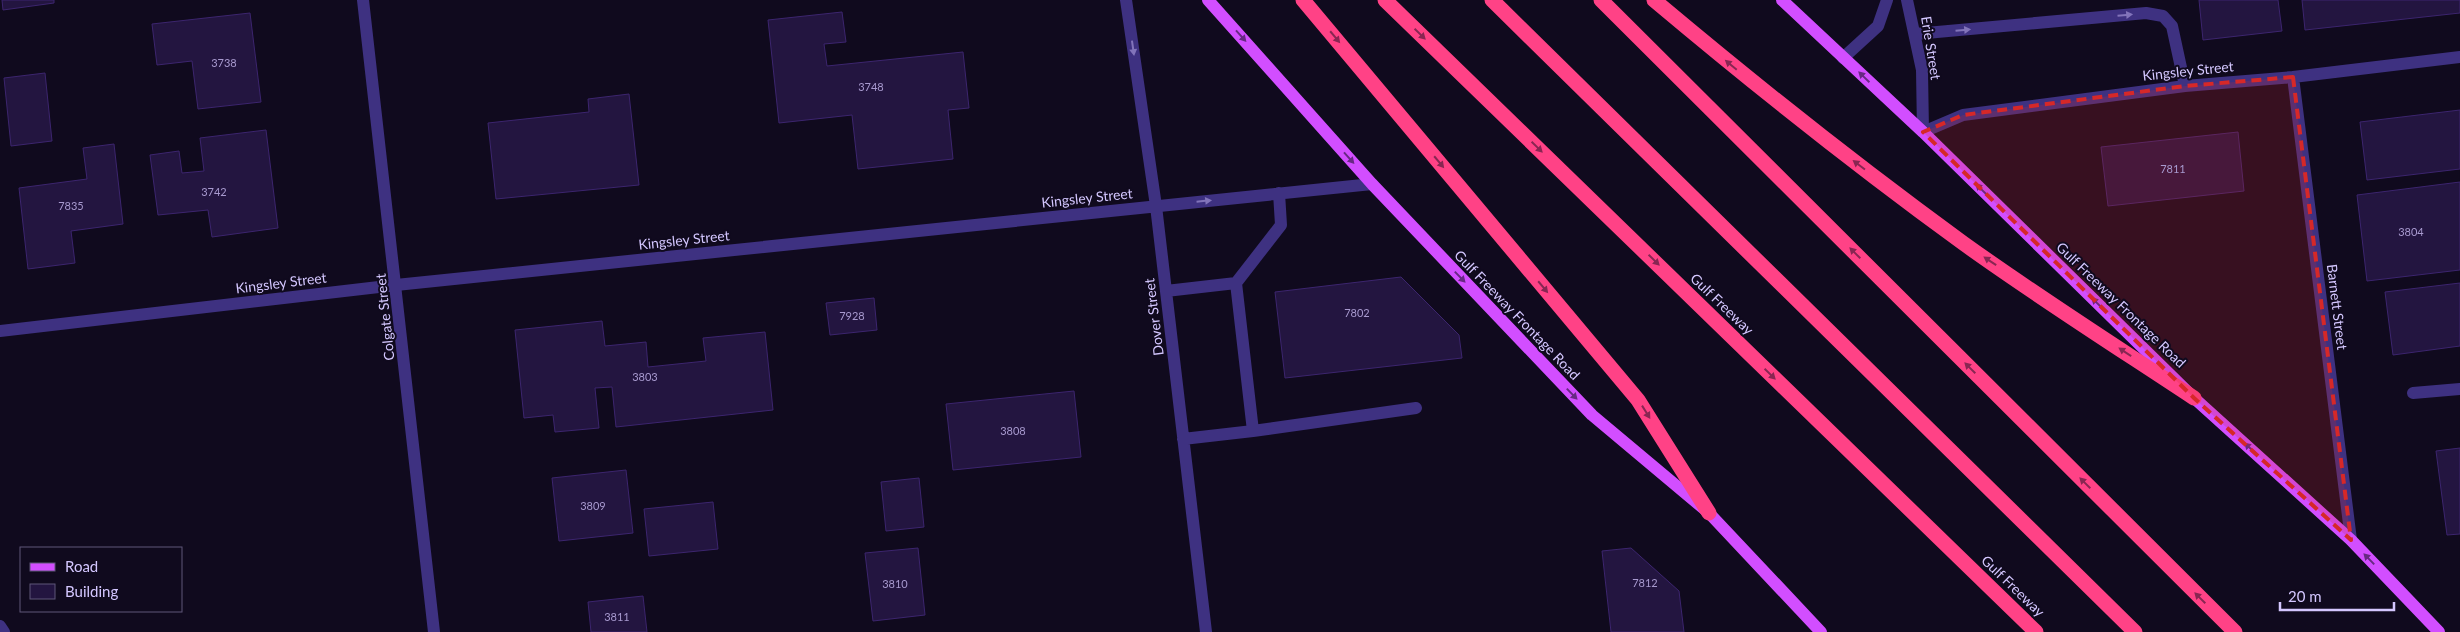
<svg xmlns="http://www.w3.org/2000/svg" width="2460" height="632" viewBox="0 0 2460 632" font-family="Lato,sans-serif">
  <rect width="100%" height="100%" fill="#100a1e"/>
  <path fill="#231540" stroke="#3c256e" d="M 2,0 L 54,0 L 54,3 L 3,10 Z
    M 2199,0 L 2278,0 L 2282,31 L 2203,40 Z
    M 2302,0 L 2460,0 L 2460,13 L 2305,30 Z
    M 842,12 L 846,42 L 824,44 L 827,66 L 963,52 L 969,108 L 948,110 L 953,159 L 858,169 L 852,115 L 779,123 L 768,20 Z
    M 250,13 L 261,102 L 198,109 L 192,61 L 157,65 L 152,24 Z
    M 45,73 L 52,141 L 11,146 L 4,78 Z
    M 629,94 L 639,185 L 496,199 L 488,123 L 589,112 L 588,99 Z
    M 2460,110 L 2460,169 L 2367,180 L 2360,122 Z
    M 266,130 L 278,228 L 212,237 L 208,210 L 158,215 L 150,155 L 179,151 L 182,173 L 204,171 L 200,138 Z
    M 2238,132 L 2244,191 L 2108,206 L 2101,147 Z
    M 114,144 L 123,224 L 71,231 L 75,263 L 28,269 L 19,188 L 87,179 L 83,148 Z
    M 2460,182 L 2460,270 L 2367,281 L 2357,195 Z
    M 1401,277 L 1459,335 L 1462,358 L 1285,378 L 1275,292 Z
    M 2460,283 L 2460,346 L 2393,355 L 2385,292 Z
    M 874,298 L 877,330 L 830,335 L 826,303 Z
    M 602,321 L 605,346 L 646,342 L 648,367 L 706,361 L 703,338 L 765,332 L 773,410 L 616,427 L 612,387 L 595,388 L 599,428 L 555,432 L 553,415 L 524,418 L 515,330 Z
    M 1074,391 L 1081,457 L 953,470 L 946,404 Z
    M 2460,448 L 2460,534 L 2447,535 L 2436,451 Z
    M 626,470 L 633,533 L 559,541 L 552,478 Z
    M 919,478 L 924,527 L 886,531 L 881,482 Z
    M 713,502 L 718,549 L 649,556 L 644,509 Z
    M 918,548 L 925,615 L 873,621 L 865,553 Z
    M 1631,548 L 1679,591 L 1684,632 L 1611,632 L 1602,551 Z
    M 643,596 L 647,632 L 591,632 L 588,602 Z"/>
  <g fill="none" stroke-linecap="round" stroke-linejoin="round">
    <path stroke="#3e3181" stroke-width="12" d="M 363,0 L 434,632
      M 1126,0 L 1156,206 L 1206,632
      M 1907,0 L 1922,70 L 1923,132 L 1963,115 L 2185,86 L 2293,77 L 2460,57
      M 1915,34 L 2146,13 L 2163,16 L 2172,26 L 2185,86
      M 1843,58 L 1878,26 L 1887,0
      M 2293,77 L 2351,540
      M 1166,291 L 1236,283 L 1281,225 L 1279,193
      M 0,331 L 396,285 L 1372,184
      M 2413,393 L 2460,389
      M 1253,431 L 1416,408
      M 1183,439 L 1253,431 L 1236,283
      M 0,626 L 4,632"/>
    <path stroke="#d24eff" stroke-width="12" d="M 1208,0 L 1372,184 L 1592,415 L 1709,513 L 1821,632
      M 1782,0 L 1923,132 L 2194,398 L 2351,540 L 2439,632"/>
    <path stroke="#ff4286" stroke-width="15" d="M 1303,0 L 1638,400 L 1709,513
      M 1385,0 L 2036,632
      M 1492,0 L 2135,632
      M 1601,0 L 2235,632
      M 1654,0 C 1754,84 1857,166 1963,243 C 2038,297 2117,347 2194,398"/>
  </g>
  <defs><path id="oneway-solid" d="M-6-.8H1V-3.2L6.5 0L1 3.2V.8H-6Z" transform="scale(1.25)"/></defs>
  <g fill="#8274ba">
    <use href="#oneway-solid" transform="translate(2125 15) rotate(-5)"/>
    <use href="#oneway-solid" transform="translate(1963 30) rotate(-5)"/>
    <use href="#oneway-solid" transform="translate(1133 48) rotate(82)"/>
    <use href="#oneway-solid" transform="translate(1204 201) rotate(-6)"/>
  </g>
  <g fill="#882652">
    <use href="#oneway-solid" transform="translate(1420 34) rotate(44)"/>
    <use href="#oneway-solid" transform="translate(1335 37) rotate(50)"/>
    <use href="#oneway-solid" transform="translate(1731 65) rotate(-140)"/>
    <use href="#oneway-solid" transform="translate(1537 147) rotate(44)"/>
    <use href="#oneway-solid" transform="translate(1439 162) rotate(50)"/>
    <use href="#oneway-solid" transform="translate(1859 165) rotate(-143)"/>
    <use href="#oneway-solid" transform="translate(1855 253) rotate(-135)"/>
    <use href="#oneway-solid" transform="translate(1654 260) rotate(44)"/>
    <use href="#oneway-solid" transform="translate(1990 261) rotate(-146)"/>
    <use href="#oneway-solid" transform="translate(1543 287) rotate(50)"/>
    <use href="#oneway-solid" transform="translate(2125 352) rotate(-146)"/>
    <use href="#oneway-solid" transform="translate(1970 368) rotate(-135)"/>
    <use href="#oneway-solid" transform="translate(1770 374) rotate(44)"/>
    <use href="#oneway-solid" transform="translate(1646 412) rotate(58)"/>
    <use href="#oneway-solid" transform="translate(2085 483) rotate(-135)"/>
    <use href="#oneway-solid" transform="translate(2200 598) rotate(-135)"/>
  </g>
  <g fill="#672983">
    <use href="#oneway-solid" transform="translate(1241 36) rotate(48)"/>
    <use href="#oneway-solid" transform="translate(1864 77) rotate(-136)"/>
    <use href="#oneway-solid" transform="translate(1349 158) rotate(48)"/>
    <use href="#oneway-solid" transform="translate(1981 189) rotate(-136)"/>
    <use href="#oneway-solid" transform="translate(1460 277) rotate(46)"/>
    <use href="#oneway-solid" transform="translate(2097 303) rotate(-136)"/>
    <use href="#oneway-solid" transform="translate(1572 394) rotate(46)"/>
    <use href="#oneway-solid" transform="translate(2250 448) rotate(-138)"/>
    <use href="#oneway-solid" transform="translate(2369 559) rotate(-134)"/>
  </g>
  <path fill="#d62828" fill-opacity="0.2" stroke="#d62828" stroke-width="4" stroke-dasharray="10 6" stroke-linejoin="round" d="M 2293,77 L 2351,540 L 2194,398 L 1923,132 L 1963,115 L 2185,86 Z"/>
  <g text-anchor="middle" stroke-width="4" stroke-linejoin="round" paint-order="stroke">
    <g font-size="11" fill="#a89acf">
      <text x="224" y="67">3738</text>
      <text x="871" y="91">3748</text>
      <text x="2173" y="173">7811</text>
      <text x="214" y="196">3742</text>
      <text x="71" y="210">7835</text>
      <text x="2411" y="236">3804</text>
      <text x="1357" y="317">7802</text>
      <text x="852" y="320">7928</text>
      <text x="645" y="381">3803</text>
      <text x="1013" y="435">3808</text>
      <text x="593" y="510">3809</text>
      <text x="1645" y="587">7812</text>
      <text x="895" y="588">3810</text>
      <text x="617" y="621">3811</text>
    </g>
    <g font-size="14" fill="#d4c7ff" stroke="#100a1e">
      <text transform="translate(1931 48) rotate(81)" y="5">Erie Street</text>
      <text transform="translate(2188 71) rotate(-6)" y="5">Kingsley Street</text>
      <text transform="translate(1087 198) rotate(-6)" y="5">Kingsley Street</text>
      <text transform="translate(684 240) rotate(-6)" y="5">Kingsley Street</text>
      <text transform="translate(281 283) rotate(-7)" y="5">Kingsley Street</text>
      <text transform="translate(1722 304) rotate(44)" y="5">Gulf Freeway</text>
      <text transform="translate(2121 305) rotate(44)" y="5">Gulf Freeway Frontage Road</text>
      <text transform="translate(2337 307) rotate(83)" y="5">Barnett Street</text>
      <text transform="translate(1517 315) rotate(46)" y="5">Gulf Freeway Frontage Road</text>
      <text transform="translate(385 317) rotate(-96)" y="5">Colgate Street</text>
      <text transform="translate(1154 317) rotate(-97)" y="5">Dover Street</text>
      <text transform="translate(2013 586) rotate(44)" y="5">Gulf Freeway</text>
    </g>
  </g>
  <rect x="20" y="547" width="162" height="65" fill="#100a1e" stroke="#5e5678"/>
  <rect x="30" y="563" width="25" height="8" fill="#d24eff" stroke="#5e5678"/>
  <text x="65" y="572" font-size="15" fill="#d4c7ff">Road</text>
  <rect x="30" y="584" width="25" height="15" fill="#231540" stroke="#5e5678"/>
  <text x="65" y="597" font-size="15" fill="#d4c7ff">Building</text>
  <path d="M2280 602v8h114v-8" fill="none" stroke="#d4c7ff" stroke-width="2.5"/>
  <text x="2288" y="602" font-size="15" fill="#d4c7ff" stroke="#100a1e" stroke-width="4" paint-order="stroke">20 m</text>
</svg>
